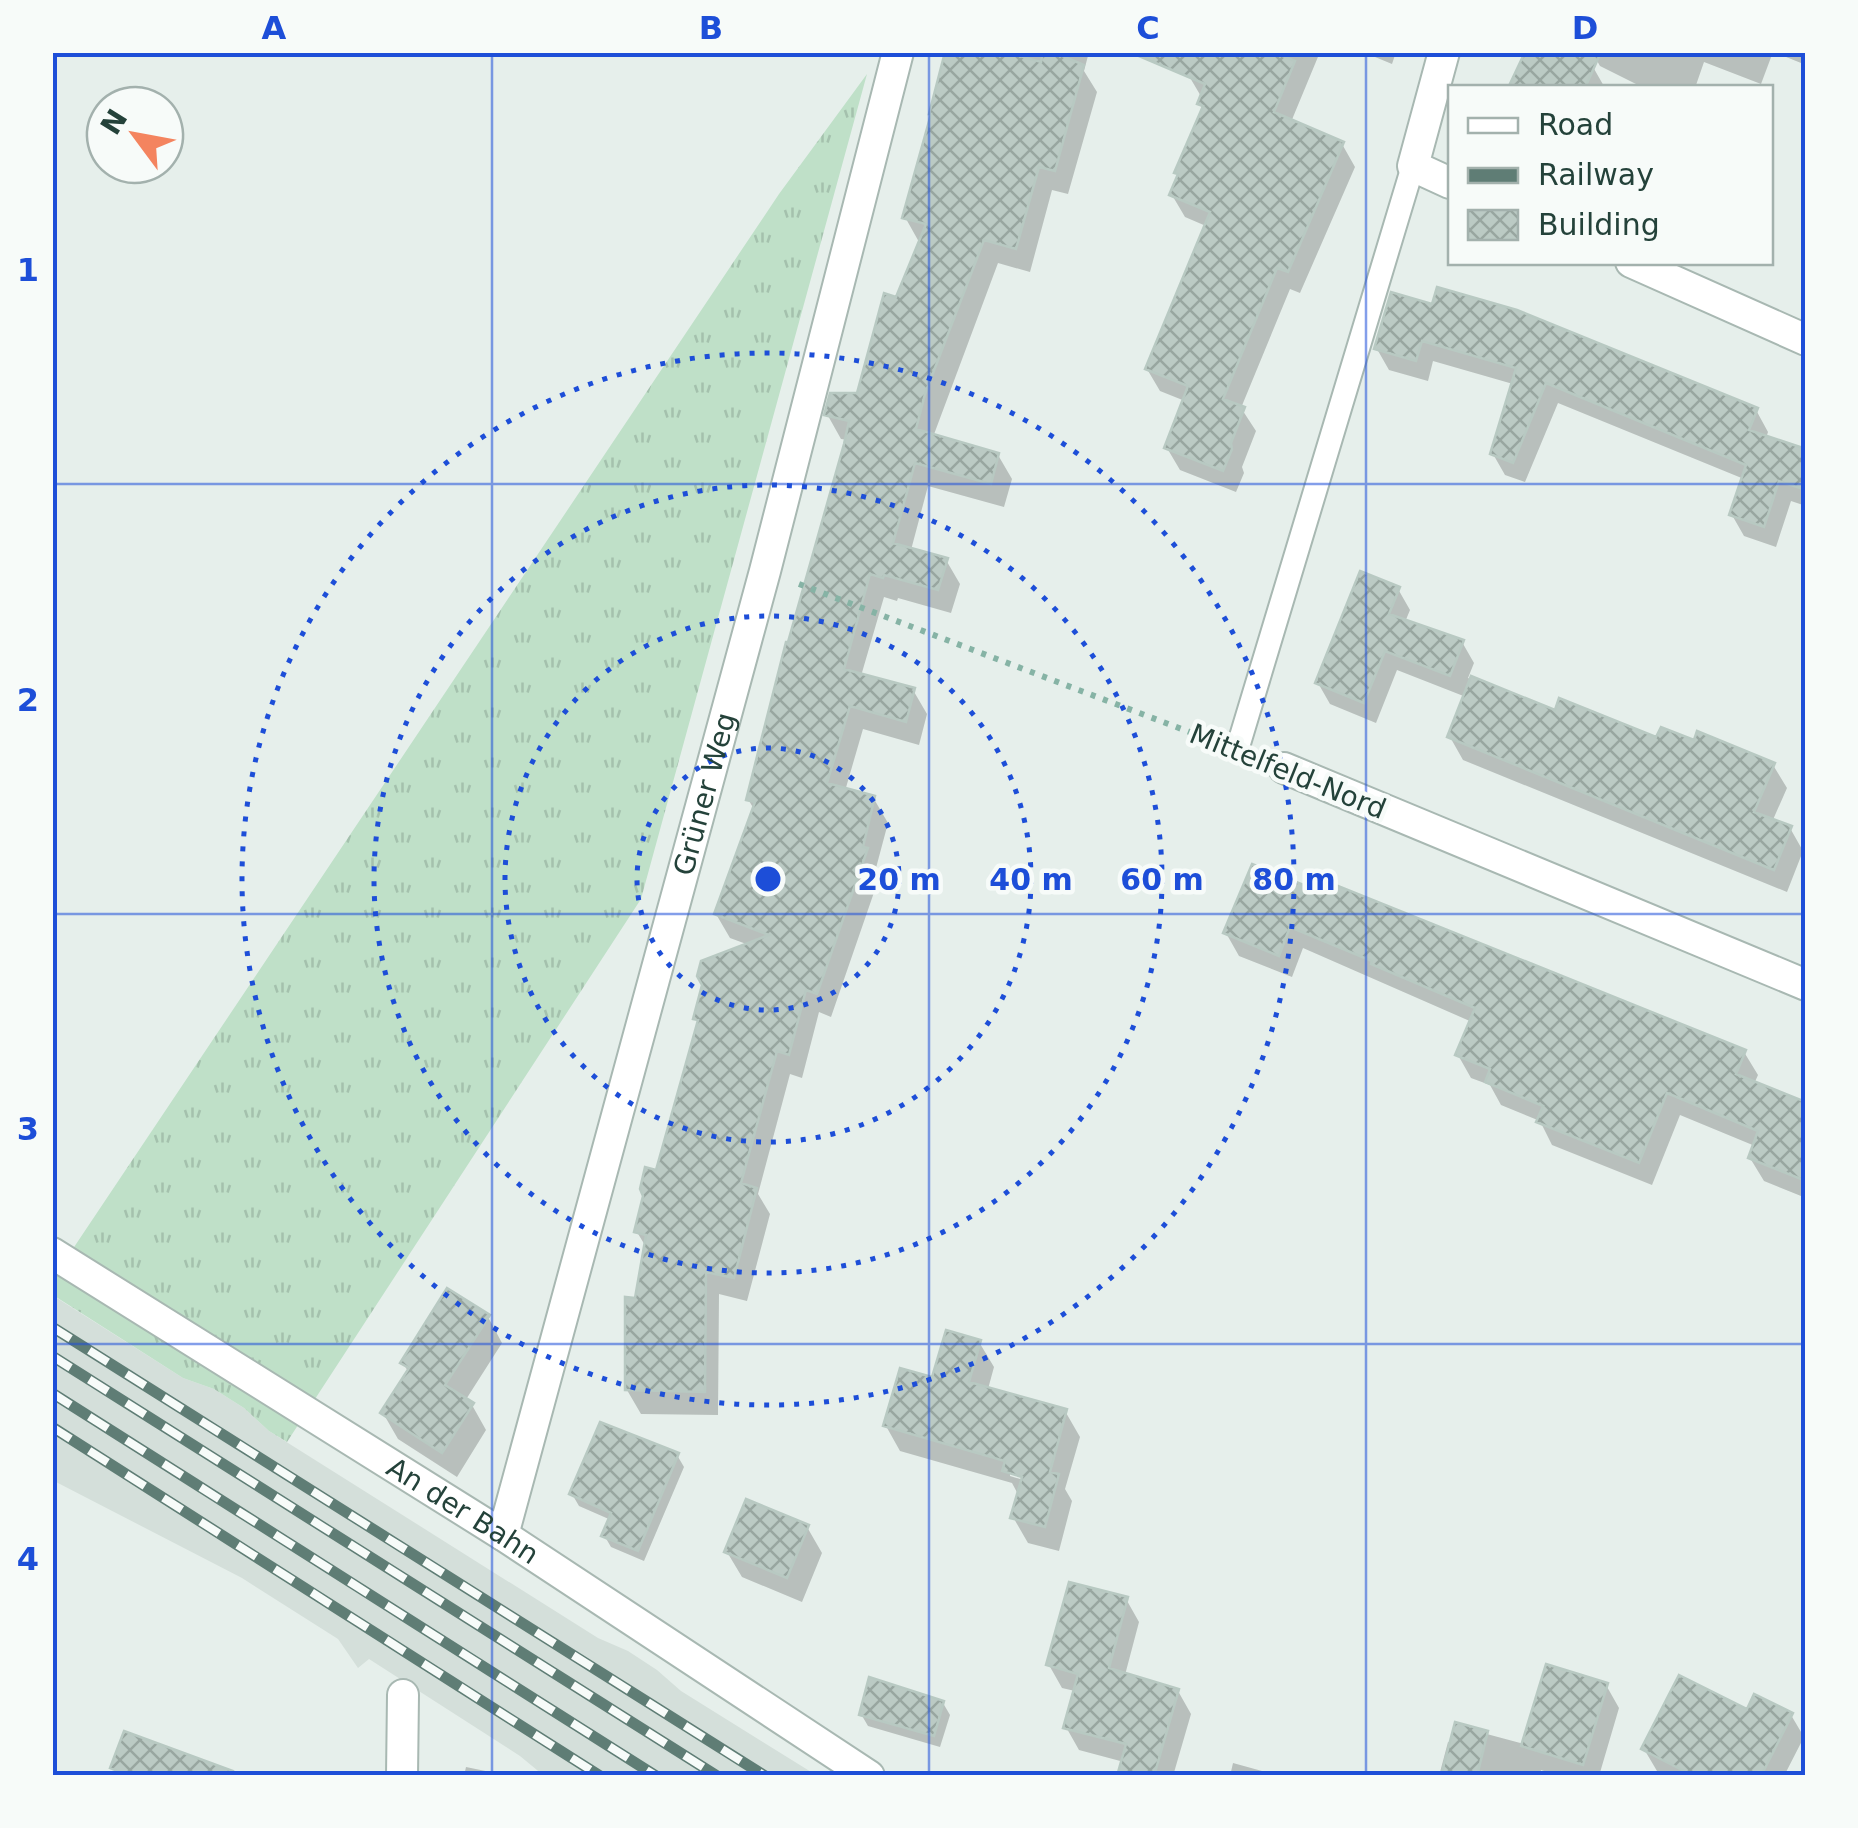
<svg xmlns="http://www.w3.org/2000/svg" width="1858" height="1828" viewBox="0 0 1858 1828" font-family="'DejaVu Sans',sans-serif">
  <defs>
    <pattern id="grass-tufts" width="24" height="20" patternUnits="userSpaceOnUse" patternTransform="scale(2.5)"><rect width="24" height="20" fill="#bfe0c8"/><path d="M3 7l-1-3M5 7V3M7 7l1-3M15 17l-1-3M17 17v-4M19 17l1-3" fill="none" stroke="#a4c1ad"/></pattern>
    <pattern id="building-cross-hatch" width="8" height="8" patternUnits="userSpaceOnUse" patternTransform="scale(2.5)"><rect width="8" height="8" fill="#bbcac4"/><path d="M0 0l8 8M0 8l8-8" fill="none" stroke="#98a6a0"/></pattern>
  </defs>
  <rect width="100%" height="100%" fill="#e6efeb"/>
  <path fill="#d4dfda" d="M 52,1295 L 183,1378 L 214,1389 L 244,1408 L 269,1431 L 598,1638 L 628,1651 L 657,1670 L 681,1691 L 816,1775 L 543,1775 L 520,1756 L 369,1659 L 358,1668 L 338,1639 L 242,1578 L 56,1482 L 52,1479 Z"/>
  <path fill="url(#grass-tufts)" d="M 867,74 L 641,899 L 287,1442 L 269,1431 L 244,1408 L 214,1389 L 183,1378 L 53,1295 L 52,1280 L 779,194 Z"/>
  <path fill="#0003" fill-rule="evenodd" d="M 949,52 L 1089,52 L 1084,71 L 1097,92 L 1068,194 L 1052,190 L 1030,272 L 998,263 L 933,437 L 998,455 L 1012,479 L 1004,507 L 928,486 L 911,550 L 946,560 L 960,584 L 951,613 L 898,598 L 897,601 L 884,597 L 861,676 L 913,690 L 927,714 L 919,745 L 863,729 L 845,791 L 874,799 L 888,823 L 876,868 L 880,875 L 831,1017 L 819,1012 L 802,1078 L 790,1074 L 758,1194 L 770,1214 L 747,1301 L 719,1294 L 718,1415 L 641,1414 L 627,1390 L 637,1300 L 646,1247 L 637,1232 L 658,1173 L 699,1024 L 696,1018 L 749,945 L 730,938 L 716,914 L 755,811 L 748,799 L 848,440 L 841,439 L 827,414 L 859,396 L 919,242 L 905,217 Z
    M 1199,52 L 1320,52 L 1291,122 L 1342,144 L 1355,167 L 1300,293 L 1290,289 L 1241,408 L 1256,431 L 1242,467 L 1244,473 L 1236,492 L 1180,470 L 1167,448 L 1185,401 L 1160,391 L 1147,369 L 1206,226 L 1185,217 L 1172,195 L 1179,177 L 1177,173 L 1203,110 L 1200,104 L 1202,98 L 1189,76 Z
    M 1363,52 L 1396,52 L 1392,64 Z
    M 1592,52 L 1773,52 L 1761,84 L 1704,62 L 1695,88 L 1644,88 L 1600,66 Z
    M 1774,52 L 1806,52 L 1806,65 Z
    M 1593,67 L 1605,88 L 1510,88 Z
    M 1392,295 L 1756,410 L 1768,432 L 1766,438 L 1806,451 L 1806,506 L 1791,501 L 1776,547 L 1744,536 L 1732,515 L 1744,479 L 1558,403 L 1525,482 L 1505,475 L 1493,454 L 1513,384 L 1433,361 L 1428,381 L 1389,370 L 1377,349 Z
    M 1398,589 L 1410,610 L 1405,622 L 1462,642 L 1474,663 L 1468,678 L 1556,714 L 1658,741 L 1773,765 L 1787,788 L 1772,822 L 1790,828 L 1803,851 L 1787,892 L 1463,760 L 1450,737 L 1466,697 L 1397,670 L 1376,723 L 1330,704 L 1318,683 Z
    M 1253,867 L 1744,1052 L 1758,1075 L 1754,1084 L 1806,1105 L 1806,1198 L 1764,1181 L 1750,1158 L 1755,1146 L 1680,1115 L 1652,1185 L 1552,1145 L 1540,1121 L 1501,1105 L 1490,1085 L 1471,1078 L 1458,1055 L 1472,1022 L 1303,948 L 1292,977 L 1239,956 L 1226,933 Z
    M 488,1317 L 502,1343 L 465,1401 L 472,1405 L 486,1430 L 457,1477 L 398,1439 L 383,1413 L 409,1373 L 403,1363 Z
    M 979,1342 L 994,1367 L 988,1389 L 1065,1411 L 1080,1437 L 1065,1489 L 1072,1501 L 1059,1551 L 1028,1543 L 1013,1517 L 1019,1496 L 1012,1483 L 900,1451 L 886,1426 ZM 1010,1471 L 1035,1478 L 1033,1483 L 1010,1476 Z
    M 677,1455 L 684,1467 L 644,1561 L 611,1547 L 604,1535 L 611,1520 L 579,1506 L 572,1494 Z
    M 807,1527 L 822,1553 L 802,1602 L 742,1577 L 727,1552 Z
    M 1126,1599 L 1139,1622 L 1125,1675 L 1178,1691 L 1191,1714 L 1173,1776 L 1120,1776 L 1124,1762 L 1079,1750 L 1066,1727 L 1075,1691 L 1062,1688 L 1049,1665 Z
    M 1606,1685 L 1619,1708 L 1599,1776 L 1559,1776 L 1541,1770 L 1540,1776 L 1439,1776 L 1448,1742 L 1452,1743 L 1457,1726 L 1524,1744 Z
    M 943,1703 L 950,1715 L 940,1747 L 868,1726 L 861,1714 Z
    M 1748,1712 L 1791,1715 L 1804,1737 L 1784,1776 L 1666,1776 L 1657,1771 L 1644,1749 Z
    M 1233,1763 L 1262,1771 L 1264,1776 L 1230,1776 Z
    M 466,1767 L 500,1774 L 501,1776 L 464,1776 Z"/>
  <path fill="url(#building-cross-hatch)" stroke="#b8c9c2" stroke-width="2.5" d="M 945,52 L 1005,52 L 1041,62 L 1043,52 L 1053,52 L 1084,65 L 1055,171 L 1039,167 L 1016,249 L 984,240 L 925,394 L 916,429 L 999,453 L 991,484 L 915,463 L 893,543 L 948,558 L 938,590 L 884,575 L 883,578 L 870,574 L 844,669 L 915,688 L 906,722 L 850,706 L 827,783 L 875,796 L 863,847 L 868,848 L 817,994 L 806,990 L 789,1055 L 777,1051 L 741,1183 L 757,1188 L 734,1278 L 706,1272 L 705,1392 L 625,1390 L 625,1297 L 635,1298 L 646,1235 L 634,1232 L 643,1196 L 640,1189 L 645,1167 L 656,1170 L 698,1020 L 693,1019 L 702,985 L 697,976 L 701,961 L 769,935 L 714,914 L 755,802 L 746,800 L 786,642 L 788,642 L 844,444 L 849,421 L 824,415 L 830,393 L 857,393 L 884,293 L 896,297 L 926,224 L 902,218 L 931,114 L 929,114 Z
    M 1273,52 L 1295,61 L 1274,112 L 1344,142 L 1288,272 L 1277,268 L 1223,399 L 1245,407 L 1231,443 L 1232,449 L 1223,471 L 1164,448 L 1188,386 L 1145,369 L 1210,212 L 1169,195 L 1178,174 L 1174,173 L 1203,106 L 1197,104 L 1205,84 L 1132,53 Z
    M 1525,52 L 1601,52 L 1585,88 L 1508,88 Z
    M 1437,287 L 1517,310 L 1758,408 L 1749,430 L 1806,449 L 1806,490 L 1779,481 L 1764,527 L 1729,515 L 1746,465 L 1546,383 L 1513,463 L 1490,454 L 1516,368 L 1422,341 L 1416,361 L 1374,349 L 1391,292 L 1432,304 Z
    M 1360,571 L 1400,587 L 1389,614 L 1464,640 L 1450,676 L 1385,651 L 1364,703 L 1315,683 Z
    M 1471,676 L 1555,710 L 1559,698 L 1656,737 L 1661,727 L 1694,740 L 1697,731 L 1775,763 L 1754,812 L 1792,826 L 1774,870 L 1447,737 Z
    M 1252,864 L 1306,886 L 1311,875 L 1746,1050 L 1736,1074 L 1806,1102 L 1806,1181 L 1748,1158 L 1758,1131 L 1667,1093 L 1639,1163 L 1536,1122 L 1543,1106 L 1485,1082 L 1490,1069 L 1455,1055 L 1475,1008 L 1371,964 L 1372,961 L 1290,927 L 1279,956 L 1223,933 Z
    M 447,1288 L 490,1315 L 445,1385 L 474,1403 L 442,1453 L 380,1413 L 409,1368 L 400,1363 Z
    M 946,1330 L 981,1340 L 969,1382 L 1067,1409 L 1050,1472 L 1059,1474 L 1045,1527 L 1010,1518 L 1022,1477 L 1002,1471 L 1005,1461 L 883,1426 L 900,1368 L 932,1377 Z
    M 600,1422 L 679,1453 L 638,1551 L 601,1536 L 611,1513 L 569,1494 Z
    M 746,1499 L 809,1525 L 787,1578 L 724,1552 Z
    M 1069,1582 L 1128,1597 L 1109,1668 L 1179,1689 L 1154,1776 L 1117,1776 L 1126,1744 L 1063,1728 L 1078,1674 L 1046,1665 Z
    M 1546,1664 L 1608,1683 L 1583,1765 L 1521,1746 Z
    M 1679,1675 L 1747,1709 L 1754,1694 L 1793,1713 L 1761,1776 L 1694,1776 L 1641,1749 Z
    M 869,1677 L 944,1701 L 934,1736 L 859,1715 Z
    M 1455,1722 L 1488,1731 L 1477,1776 L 1441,1776 Z
    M 124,1731 L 233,1771 L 232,1776 L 131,1776 L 110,1768 Z"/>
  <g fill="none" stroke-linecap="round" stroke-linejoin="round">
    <g stroke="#a8b8b2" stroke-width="26">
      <path id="lane" d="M 1237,750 L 1413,166"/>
    </g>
    <g stroke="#a8b8b2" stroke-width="34">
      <g id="street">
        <path d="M 1444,52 L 1413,166 L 1450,183"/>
        <path d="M 1631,262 L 1806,340"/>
        <path d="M 1284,768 L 1806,985"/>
        <path id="s1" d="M 52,1253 L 503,1535 L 869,1776"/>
        <path id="s2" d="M 503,1535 L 765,571 L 898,52"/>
        <path d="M 402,1776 L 403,1695"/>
      </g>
    </g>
    <path stroke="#86b3a5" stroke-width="6" stroke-dasharray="5 8" stroke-linecap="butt" d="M 799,584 L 1208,739"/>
    <use href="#lane" stroke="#fff" stroke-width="22"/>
    <use href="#street" stroke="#fff" stroke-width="30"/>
    <g stroke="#5f7d75" stroke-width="11">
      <path id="rail" d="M 52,1327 L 765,1776
        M 52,1356 L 717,1776
        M 52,1393 L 656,1776
        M 52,1427 L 600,1776"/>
    </g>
    <use href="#rail" stroke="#f7fbf9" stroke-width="8" stroke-dasharray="22" stroke-linecap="butt"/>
  </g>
  <path fill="none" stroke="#1d4ed8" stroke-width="2.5" stroke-opacity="0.55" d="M 492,52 L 492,1776M 929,52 L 929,1776M 1366,52 L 1366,1776M 52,484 L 1806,484M 52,914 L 1806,914M 52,1344 L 1806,1344"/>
  <g fill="none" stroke="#1d4ed8" stroke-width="5" stroke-dasharray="5 10">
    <circle cx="768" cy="879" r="131"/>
    <circle cx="768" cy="879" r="263"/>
    <circle cx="768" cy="879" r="394"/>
    <circle cx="768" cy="879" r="526"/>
  </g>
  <g text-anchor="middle" stroke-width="9" stroke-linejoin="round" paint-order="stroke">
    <g font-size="28" fill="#24423a" stroke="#f7fbf9">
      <text transform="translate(1288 771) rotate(22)" y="10">Mittelfeld-Nord</text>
      <text dy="10" stroke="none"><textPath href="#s2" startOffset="768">Grüner Weg</textPath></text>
      <text dy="10" stroke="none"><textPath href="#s1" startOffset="485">An der Bahn</textPath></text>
    </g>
  </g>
  <circle cx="768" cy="879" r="15" fill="#1d4ed8" stroke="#f7fbf9" stroke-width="5"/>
  <g font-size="30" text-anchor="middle" font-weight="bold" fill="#1d4ed8" stroke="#f7fbf9" stroke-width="9" stroke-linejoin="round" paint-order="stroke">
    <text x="899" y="890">20 m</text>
    <text x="1031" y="890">40 m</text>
    <text x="1162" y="890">60 m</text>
    <text x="1294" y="890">80 m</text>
  </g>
  <rect width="1858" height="1828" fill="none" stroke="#f7fbf9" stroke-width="110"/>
  <rect x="1448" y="85" width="325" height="180" fill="#f7fbf9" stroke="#a3b1ad" stroke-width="2.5"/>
  <rect x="1468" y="118" width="50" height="15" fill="#ffffff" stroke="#a3b1ad" stroke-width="2.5"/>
  <text x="1538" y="135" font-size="30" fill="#24423a">Road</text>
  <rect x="1468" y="168" width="50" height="15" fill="#5f7d75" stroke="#a3b1ad" stroke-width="2.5"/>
  <text x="1538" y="185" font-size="30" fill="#24423a">Railway</text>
  <rect x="1468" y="210" width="50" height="30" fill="url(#building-cross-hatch)" stroke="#a3b1ad" stroke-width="2.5"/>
  <text x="1538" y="235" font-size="30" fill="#24423a">Building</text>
  <g transform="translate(135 135) rotate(302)"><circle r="48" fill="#f7fbf9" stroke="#a3b1ad" stroke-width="2.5"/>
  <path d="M0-8L18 38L0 25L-18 38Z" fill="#f4845f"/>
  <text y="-15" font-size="28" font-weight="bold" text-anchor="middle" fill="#24423a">N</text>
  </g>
  <rect x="55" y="55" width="1748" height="1718" fill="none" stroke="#1d4ed8" stroke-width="4"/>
  <g font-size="32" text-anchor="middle" font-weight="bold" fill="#1d4ed8">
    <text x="274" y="39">A</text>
    <text x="711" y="39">B</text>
    <text x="1148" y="39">C</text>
    <text x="1585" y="39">D</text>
    <text x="28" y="281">1</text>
    <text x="28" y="711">2</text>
    <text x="28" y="1140">3</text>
    <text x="28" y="1570">4</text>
  </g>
</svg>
